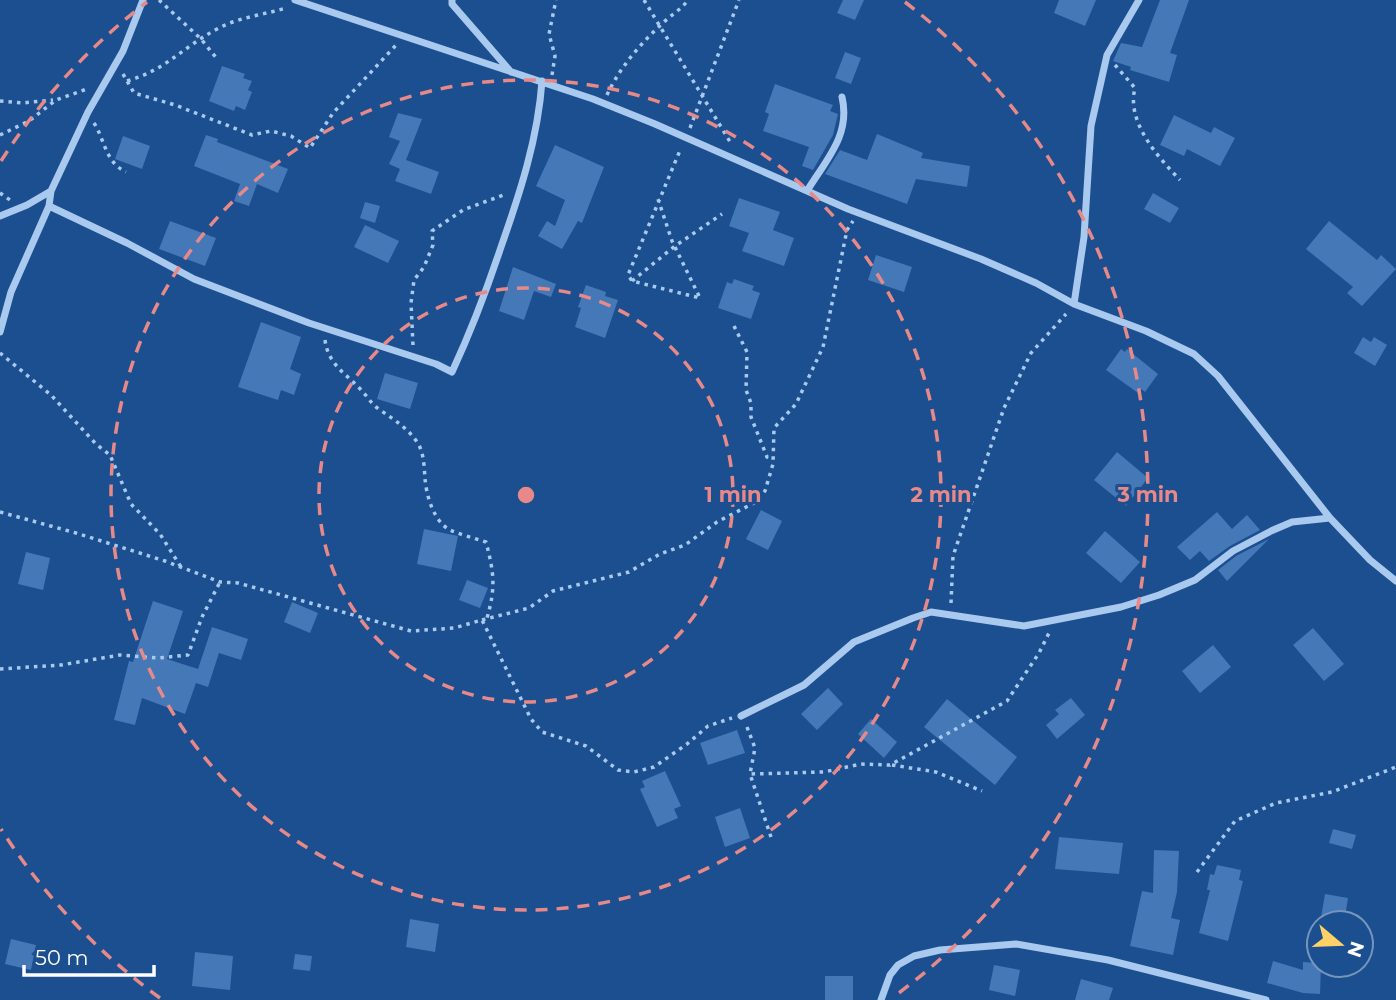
<svg xmlns="http://www.w3.org/2000/svg" width="1396" height="1000" viewBox="0 0 1396 1000" font-family="Montserrat,sans-serif">
  <rect width="100%" height="100%" fill="#1b4f8f"/>
  <path fill="#4478b7" d="M 843,0 L 864,0 L 855,20 L 837,13 Z
    M 1059,0 L 1096,0 L 1085,26 L 1054,13 Z
    M 1160,0 L 1189,0 L 1170,53 L 1177,55 L 1169,82 L 1130,70 L 1131,67 L 1113,61 L 1121,43 L 1142,47 Z
    M 845,52 L 861,58 L 851,84 L 835,78 Z
    M 222,66 L 245,74 L 243,78 L 252,81 L 248,90 L 252,92 L 245,110 L 236,106 L 234,111 L 209,101 Z
    M 775,84 L 833,105 L 830,111 L 838,114 L 833,135 L 813,170 L 802,166 L 809,147 L 763,131 L 769,114 L 765,112 Z
    M 398,113 L 422,119 L 406,160 L 439,172 L 431,194 L 395,181 L 400,169 L 389,164 L 400,141 L 389,137 Z
    M 1174,115 L 1211,133 L 1214,127 L 1235,138 L 1220,166 L 1187,149 L 1184,156 L 1160,145 Z
    M 877,134 L 923,153 L 921,158 L 970,166 L 967,187 L 916,179 L 907,204 L 825,174 L 840,150 L 867,160 Z
    M 206,135 L 218,139 L 217,142 L 288,169 L 278,193 L 257,184 L 249,206 L 234,201 L 240,184 L 194,166 Z
    M 123,136 L 150,146 L 142,169 L 115,159 Z
    M 555,145 L 604,167 L 582,223 L 578,221 L 562,249 L 538,236 L 547,221 L 555,226 L 565,200 L 536,186 Z
    M 1153,193 L 1179,208 L 1170,223 L 1144,209 Z
    M 739,198 L 780,212 L 773,230 L 794,238 L 784,266 L 742,251 L 749,233 L 729,226 Z
    M 365,202 L 380,206 L 375,223 L 360,218 Z
    M 170,221 L 216,238 L 205,266 L 159,249 Z
    M 1329,221 L 1377,260 L 1381,255 L 1396,269 L 1362,306 L 1347,293 L 1353,287 L 1306,249 Z
    M 365,225 L 399,241 L 388,263 L 354,247 Z
    M 876,255 L 912,267 L 904,292 L 868,280 Z
    M 513,267 L 556,284 L 551,297 L 534,291 L 524,320 L 499,311 Z
    M 734,279 L 754,286 L 752,290 L 760,293 L 751,319 L 718,308 L 727,282 L 732,284 Z
    M 586,285 L 606,292 L 605,296 L 618,300 L 605,338 L 575,327 L 581,308 L 578,307 Z
    M 261,322 L 301,337 L 290,369 L 301,374 L 294,395 L 281,390 L 278,400 L 238,387 Z
    M 1363,337 L 1371,342 L 1374,337 L 1387,345 L 1375,366 L 1354,353 Z
    M 1121,349 L 1125,352 L 1127,349 L 1158,374 L 1145,392 L 1141,389 L 1138,393 L 1106,370 Z
    M 385,373 L 418,383 L 410,409 L 377,399 Z
    M 1117,452 L 1148,478 L 1126,506 L 1094,480 Z
    M 761,510 L 782,521 L 768,550 L 746,539 Z
    M 1217,512 L 1232,529 L 1247,515 L 1260,530 L 1230,546 L 1209,561 L 1200,551 L 1190,560 L 1177,547 Z
    M 424,529 L 458,536 L 451,571 L 417,564 Z
    M 1105,531 L 1140,562 L 1121,583 L 1086,553 Z
    M 1269,539 L 1227,581 L 1218,570 L 1236,556 Z
    M 26,552 L 50,558 L 43,590 L 18,584 Z
    M 467,580 L 488,588 L 480,608 L 459,600 Z
    M 153,601 L 183,611 L 167,659 L 198,669 L 212,627 L 248,639 L 241,660 L 219,653 L 208,687 L 196,683 L 185,714 L 142,698 L 135,725 L 114,720 L 129,661 L 133,662 Z
    M 292,602 L 318,613 L 310,633 L 284,622 Z
    M 1313,628 L 1344,664 L 1324,681 L 1293,645 Z
    M 1213,645 L 1231,667 L 1200,693 L 1182,671 Z
    M 828,688 L 843,704 L 817,730 L 801,714 Z
    M 1071,698 L 1085,715 L 1057,739 L 1046,725 L 1059,714 L 1055,710 Z
    M 947,699 L 1017,757 L 995,785 L 924,727 Z
    M 871,719 L 897,742 L 884,758 L 858,734 Z
    M 737,730 L 745,753 L 708,765 L 700,743 Z
    M 665,771 L 681,806 L 674,809 L 678,818 L 657,827 L 640,789 L 645,787 L 642,781 Z
    M 740,808 L 750,838 L 725,847 L 715,817 Z
    M 1333,829 L 1356,835 L 1352,849 L 1329,843 Z
    M 1059,837 L 1123,843 L 1119,874 L 1055,869 Z
    M 1154,850 L 1179,851 L 1177,892 L 1171,918 L 1180,920 L 1173,955 L 1130,946 L 1142,891 L 1153,893 Z
    M 1217,865 L 1241,870 L 1239,880 L 1243,881 L 1228,941 L 1199,933 L 1210,890 L 1207,890 L 1210,874 L 1214,875 Z
    M 1325,894 L 1348,898 L 1344,923 L 1320,923 Z
    M 410,919 L 439,924 L 435,952 L 406,947 Z
    M 11,939 L 36,945 L 31,970 L 5,964 Z
    M 195,952 L 233,956 L 230,990 L 192,986 Z
    M 295,954 L 312,956 L 310,971 L 293,969 Z
    M 1273,961 L 1303,970 L 1303,962 L 1319,963 L 1321,965 L 1320,994 L 1303,993 L 1267,983 Z
    M 994,965 L 1020,970 L 1015,996 L 989,990 Z
    M 825,976 L 853,976 L 853,1000 L 825,1000 Z
    M 1081,979 L 1113,988 L 1109,1000 L 1075,1000 Z"/>
  <g fill="none" stroke-linecap="round" stroke-linejoin="round">
    <path stroke="#a9c9ee" stroke-width="3.5" stroke-dasharray="3.5 5" stroke-linecap="butt" d="M 159,0 L 201,39 L 218,60
      M 644,0 L 732,145
      M 1115,65 L 1135,88 C 1126,122 1158,157 1180,180
      M 123,74 L 134,93 L 175,105 L 252,135 L 271,131 L 291,136 L 310,148 L 333,113 L 397,44
      M 552,75 L 555,56 L 549,34 L 556,0
      M 127,81 C 166,70 183,47 217,29 C 239,17 263,15 286,8
      M 607,95 C 620,67 641,43 664,22 C 672,14 681,10 688,0
      M 0,101 L 22,103 L 53,100
      M 94,123 C 105,140 105,162 126,172
      M 690,128 L 739,0
      M 0,135 L 29,121 L 56,100 L 87,89
      M 0,193 L 10,200
      M 658,199 L 672,241 L 700,298 L 632,281 L 628,275 L 681,148
      M 632,281 L 675,246 L 722,214
      M 734,326 L 747,352 L 746,390 L 751,403 L 751,417 L 767,457 L 772,458
      M 325,340 C 328,365 347,374 362,391 C 367,396 371,403 376,407 C 391,418 406,426 417,442 C 424,452 424,466 425,478 C 426,495 434,522 450,530 C 461,535 474,538 486,542 C 494,573 496,587 487,618
      M 413,345 L 411,303 L 414,280 L 424,267 L 433,245 L 432,231 L 463,210 L 506,194
      M 0,353 L 51,395 L 96,444 L 110,455 L 131,504 L 160,534 L 181,567
      M 0,512 L 76,533 L 165,561 L 220,582 L 238,583 L 411,631 L 454,628 L 482,620 L 531,719 L 542,732 L 586,746 L 618,770 L 634,772 L 654,767 L 687,744 L 708,726 L 732,718
      M 951,603 L 953,556 L 1004,408 L 1031,353 L 1066,314
      M 482,620 L 529,608 L 553,591 L 629,572 L 660,554 L 685,545 L 717,522 L 756,502 L 765,491 L 773,464 L 774,428 L 796,404 L 823,347 L 847,230 L 853,221
      M 0,669 L 61,665 L 120,655 L 158,658 L 188,655 L 202,617 L 220,582
      M 747,727 L 755,748 L 750,774
      M 892,765 L 936,772 L 982,791
      M 771,837 L 750,774 L 824,772 L 861,764 L 890,765 L 1007,701 L 1039,653 L 1049,633
      M 1197,872 L 1235,821 L 1276,803 L 1332,792 L 1396,767"/>
    <path stroke="#a9c9ee" stroke-width="7" d="M 295,0 L 593,99 L 655,124 L 848,209 L 981,259 L 1036,283 L 1074,304 L 1146,331 L 1194,354 L 1218,376 L 1330,518 L 1370,560 L 1396,581
      M 452,0 L 452,4 L 511,72
      M 807,191 C 826,160 851,135 842,97
      M 49,206 L 127,243 L 194,279 L 309,323 L 436,364 L 452,372 C 471,331 487,289 501,247 C 520,193 538,138 542,81
      M 0,216 L 27,205 L 51,191
      M 1074,304 L 1084,237 L 1091,126 L 1107,55 L 1139,0
      M 0,332 L 11,292 L 49,206 L 51,191 L 88,112 L 123,51 L 143,0
      M 741,716 L 804,685 L 854,642 L 913,618 L 931,612 L 1024,626 L 1121,607 L 1159,595 L 1195,580 L 1233,551 L 1271,531 L 1292,522 L 1330,518
      M 881,1000 L 890,975 L 898,965 L 914,956 L 940,950 L 1016,944 L 1108,960 L 1266,1000"/>
  </g>
  <g fill="none" stroke="#e88989" stroke-width="3.5" stroke-dasharray="12 9">
    <circle cx="526" cy="495" r="207"/>
    <circle cx="526" cy="495" r="415"/>
    <path d="M160 998A622 622 0 0 1 1 829M1 161A622 622 0 0 1 147 2M905 2A622 622 0 0 1 892 998"/>
  </g>
  <circle cx="526" cy="495" r="10" fill="#e88989" stroke="#1b4f8f" stroke-width="3.5"/>
  <g font-size="21" text-anchor="middle" font-weight="bold" fill="#e88989" stroke="#1b4f8f" stroke-width="6" stroke-linejoin="round" paint-order="stroke">
    <text x="733" y="502">1 min</text>
    <text x="941" y="502">2 min</text>
    <text x="1148" y="502">3 min</text>
  </g>
  <g transform="translate(1340 944) rotate(109)"><circle r="33" fill="#1b4f8f" stroke="#7695bc" stroke-width="2"/>
  <path d="M0-5L12 26L0 18L-12 26Z" fill="#ffd166"/>
  <text y="-10" font-size="19" font-weight="bold" text-anchor="middle" fill="#ffffff">N</text>
  </g>
  <path d="M24 965v10h130v-10" fill="none" stroke="#ffffff" stroke-width="3.5"/>
  <text x="35" y="965" font-size="21" fill="#ffffff" stroke="#1b4f8f" stroke-width="5" paint-order="stroke">50 m</text>
</svg>
